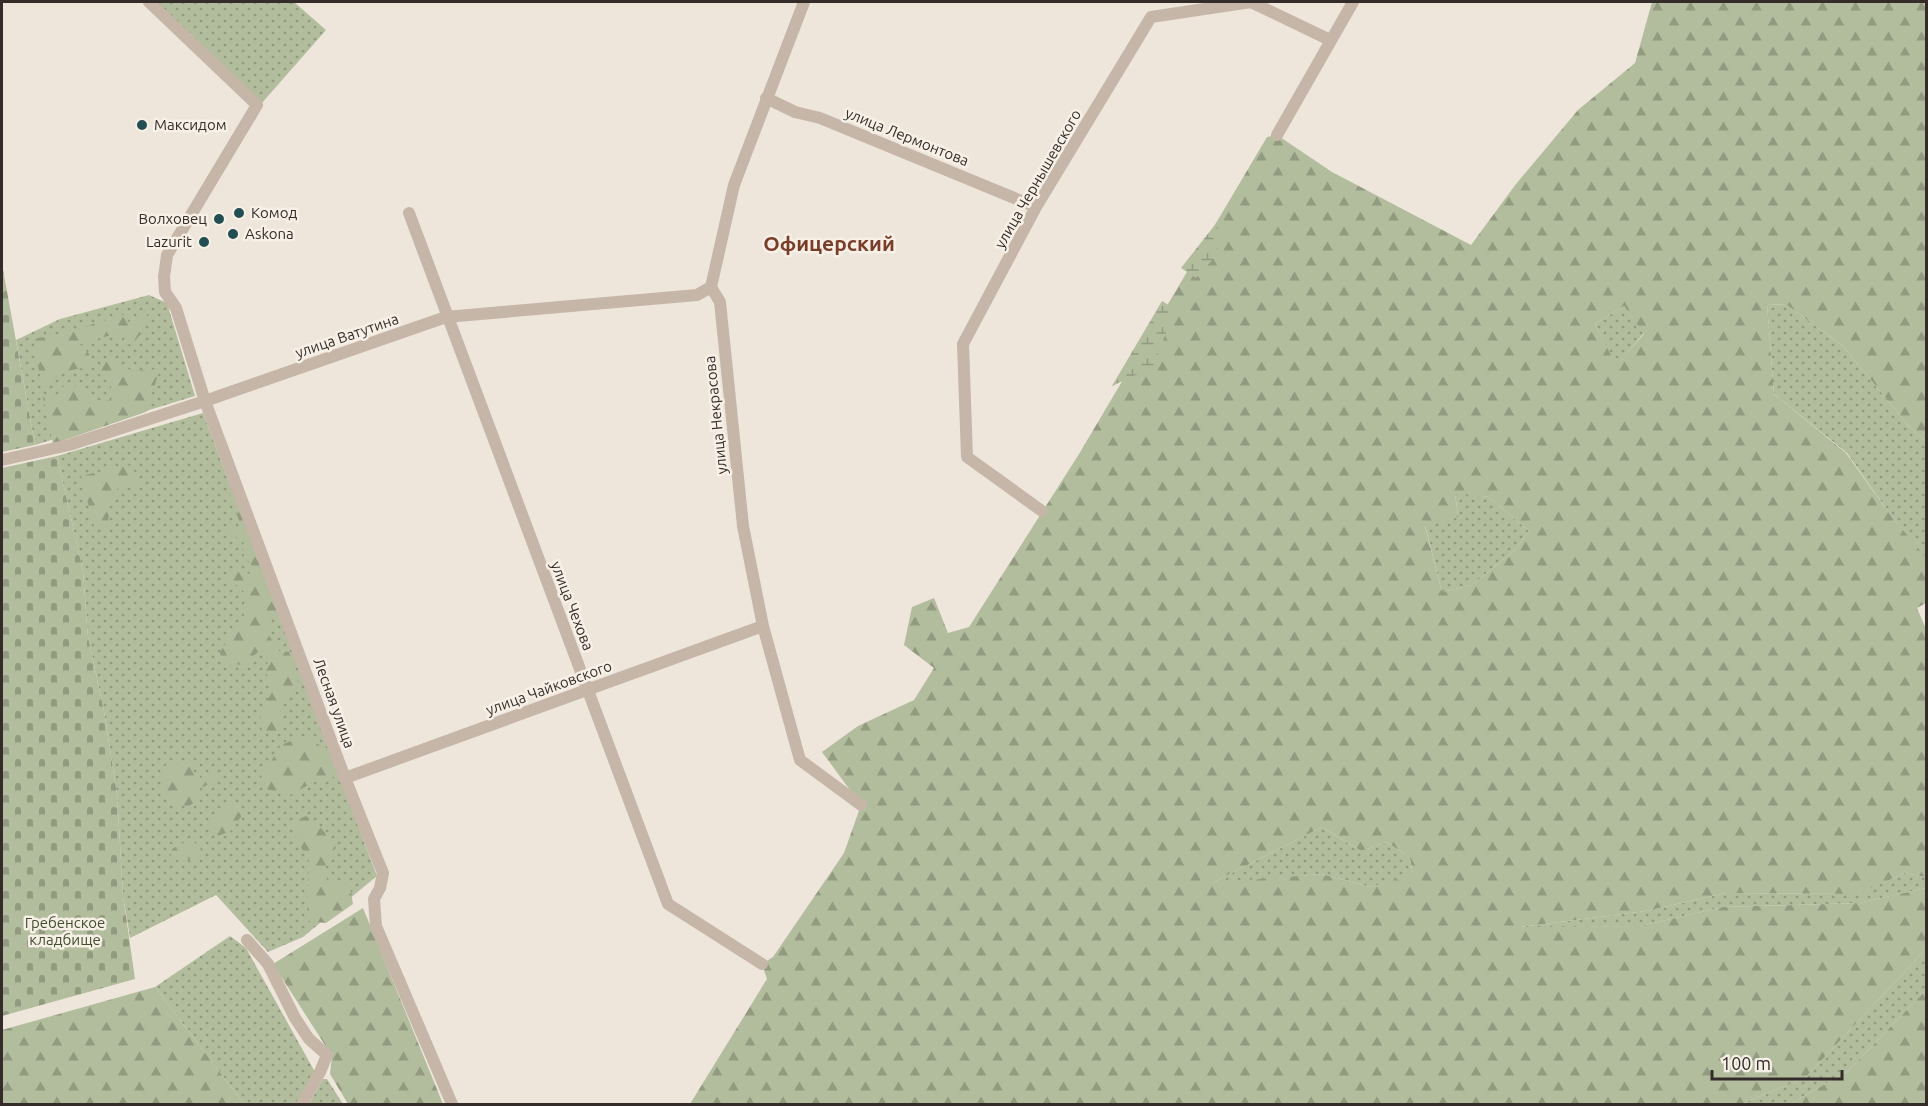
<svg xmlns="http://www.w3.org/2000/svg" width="1928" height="1106" viewBox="0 0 1928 1106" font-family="Ubuntu,sans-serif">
  <defs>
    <pattern id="grass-dots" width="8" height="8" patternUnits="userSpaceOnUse" patternTransform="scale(1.5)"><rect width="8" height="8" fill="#b2bd9d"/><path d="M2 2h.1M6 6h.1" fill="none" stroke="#929a80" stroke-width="1.8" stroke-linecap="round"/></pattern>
    <pattern id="forest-firs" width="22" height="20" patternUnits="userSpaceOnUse" patternTransform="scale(1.5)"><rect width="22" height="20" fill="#b2bd9d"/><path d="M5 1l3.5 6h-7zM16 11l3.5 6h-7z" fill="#929a80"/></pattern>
    <pattern id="wetland-marsh" width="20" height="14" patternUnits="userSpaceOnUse" patternTransform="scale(1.5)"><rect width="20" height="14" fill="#b2bd9d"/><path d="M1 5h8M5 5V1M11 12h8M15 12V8" fill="none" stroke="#929a80"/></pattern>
    <pattern id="cemetery-stones" width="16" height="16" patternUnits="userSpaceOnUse" patternTransform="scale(1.5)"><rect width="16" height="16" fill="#b2bd9d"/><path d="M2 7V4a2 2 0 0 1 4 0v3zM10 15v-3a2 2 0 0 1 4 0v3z" fill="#929a80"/></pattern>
  </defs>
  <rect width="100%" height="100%" fill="#efe6db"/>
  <path fill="url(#grass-dots)" d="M 147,2 L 294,2 L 326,30 L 261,104 Z
    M 149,295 L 167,303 L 195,396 L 35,445 L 16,340 L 60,319 Z
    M 1767,304 L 1787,305 L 1843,346 L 1908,425 L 1926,442 L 1926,560 L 1892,517 L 1847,453 L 1774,394 Z
    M 1624,306 L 1644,333 L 1616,366 L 1595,324 Z
    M 203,413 L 377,876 L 303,937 L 268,952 L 216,895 L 130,938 L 123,895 L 117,794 L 104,711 L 88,637 L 83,571 L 57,456 Z
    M 1455,492 L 1489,497 L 1529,531 L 1515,550 L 1472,585 L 1442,592 L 1425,525 L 1458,517 Z
    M 1322,827 L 1361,851 L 1387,842 L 1410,858 L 1413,876 L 1370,887 L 1322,874 L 1210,884 Z
    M 1904,873 L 1926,877 L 1926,888 L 1859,903 L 1723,907 L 1640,926 L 1513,928 L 1646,911 L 1726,893 L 1858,894 Z
    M 230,936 L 246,948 L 315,1072 L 298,1104 L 244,1104 L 155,987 Z
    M 1926,949 L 1926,990 L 1848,1071 L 1790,1104 L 1741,1104 L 1805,1078 Z
    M 323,1079 L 327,1079 L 343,1104 L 309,1104 Z"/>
  <path fill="url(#forest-firs)" fill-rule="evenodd" d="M 1652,2 L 1926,2 L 1926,442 L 1908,425 L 1843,346 L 1787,305 L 1767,304 L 1774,394 L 1846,453 L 1892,517 L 1923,554 L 1926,560 L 1926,603 L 1917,608 L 1926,629 L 1926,877 L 1904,873 L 1859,894 L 1726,893 L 1646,911 L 1520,927 L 1640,926 L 1723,907 L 1859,903 L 1926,888 L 1926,949 L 1805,1078 L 1741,1104 L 690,1104 L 767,979 L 762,964 L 773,957 L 844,853 L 861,805 L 822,752 L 858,726 L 914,700 L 934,668 L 904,645 L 912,607 L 934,598 L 948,633 L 969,627 L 1079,454 L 1267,137 L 1277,135 L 1332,172 L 1471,245 L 1516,184 L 1578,110 L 1635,63 ZM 1624,306 L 1644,334 L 1616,365 L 1595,324 ZM 1455,493 L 1489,497 L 1529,531 L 1515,550 L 1472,585 L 1442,592 L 1425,526 L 1458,517 ZM 1322,827 L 1361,851 L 1387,842 L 1410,858 L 1413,875 L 1370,887 L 1322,874 L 1212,883 Z
    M 147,308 C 147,329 145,333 128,345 L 121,333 L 79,343 L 89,354 L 89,367 C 64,371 59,372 43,392 L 33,339 L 65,333 L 125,314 L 127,323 Z
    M 108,356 L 132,371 L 160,369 L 146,412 L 53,444 L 43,397 L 60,396 L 61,387 L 80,386 L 100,404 L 113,398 L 110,381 L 97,373 Z
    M 129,465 L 140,478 L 134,489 L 120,486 C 100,508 115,508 105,529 L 94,526 L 81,476 Z
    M 232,486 L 281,614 L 270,620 L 268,634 L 279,651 L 289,652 L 298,682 L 275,719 L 283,722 L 281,734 L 272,734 L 262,732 L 260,710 L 272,693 L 266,671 L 269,653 L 259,651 L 243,665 L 222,663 L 220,652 L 237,626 L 244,620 L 245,593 L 237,585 L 226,583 L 225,575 L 234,569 L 249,574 L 252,566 L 242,552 L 244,543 L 227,530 L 241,526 L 229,492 Z
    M 303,736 L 334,753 L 342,775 L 314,782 L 290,795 L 266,789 L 259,781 L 281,745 Z
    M 195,760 L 198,765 L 192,770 L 200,778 L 213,772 L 217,780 L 197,790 L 197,801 L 187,807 L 161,798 L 164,766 Z
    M 232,802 L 242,815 L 232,830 L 218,836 L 209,827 Z
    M 306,816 L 330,836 L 336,848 L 325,858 L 327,880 L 350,885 L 353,904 L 326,923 L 307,921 L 309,860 L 297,841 L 293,822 Z
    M 191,839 L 204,852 L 201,859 L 170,860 L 172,849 Z
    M 363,908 L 443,1104 L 348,1104 L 330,1074 L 332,1056 L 273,964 Z
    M 155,987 L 244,1104 L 2,1104 L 2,1030 Z
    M 1926,990 L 1926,1104 L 1790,1104 L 1848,1071 Z"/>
  <path fill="url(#wetland-marsh)" d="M 1218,221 L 1217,255 L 1196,278 L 1181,268 Z
    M 1162,301 L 1175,309 L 1153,367 L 1112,386 Z"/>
  <path fill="url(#cemetery-stones)" d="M 2,264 L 35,445 L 2,452 Z
    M 57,456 L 83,571 L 88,637 L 104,711 L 117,794 L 123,895 L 135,979 L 2,1016 L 2,468 Z"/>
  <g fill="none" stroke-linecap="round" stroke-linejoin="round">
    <path stroke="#c6b6a8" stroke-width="12" d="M 149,2 L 257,105 L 167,255 L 164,277 L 165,292 L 176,308 L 205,401 L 345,778 L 383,873 L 380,888 L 374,899 L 376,926 L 452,1104
      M 804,2 L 734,185 L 711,287 L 720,302 L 743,526 L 763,626 L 800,760 L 861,805
      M 766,98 L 795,112 L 820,118 L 1036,207
      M 1277,135 L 1353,2
      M 409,213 L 668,904 L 762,964
      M 2,460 L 69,445 L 205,401 L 446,317 L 697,295 L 711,287
      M 1042,511 L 967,457 L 963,344 L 1036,207 L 1151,17 L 1251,2 L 1330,40
      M 345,778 L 763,626
      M 247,940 L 268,964 L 295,1018 L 309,1039 L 327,1055 L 320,1072 L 302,1104"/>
  </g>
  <g fill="#214e52" stroke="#f7f0e7" stroke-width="2">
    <circle cx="142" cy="125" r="6"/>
    <circle cx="239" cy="213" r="6"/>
    <circle cx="219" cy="219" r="6"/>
    <circle cx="233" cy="234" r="6"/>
    <circle cx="204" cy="242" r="6"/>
  </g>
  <g text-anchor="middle" stroke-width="5" stroke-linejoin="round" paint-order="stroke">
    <g font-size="15" fill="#342c28" stroke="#f7f0e7" text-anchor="start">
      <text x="154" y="130">Максидом</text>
      <text x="251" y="218">Комод</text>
      <text x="207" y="224" text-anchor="end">Волховец</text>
      <text x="245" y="239">Askona</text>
      <text x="192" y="247" text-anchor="end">Lazurit</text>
    </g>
    <g font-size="15" fill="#342c28" stroke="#f7f0e7">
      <text transform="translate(907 137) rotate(22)" y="5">улица Лермонтова</text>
      <text transform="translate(1038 179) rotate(-60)" y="5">улица Чернышевского</text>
      <text transform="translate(347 336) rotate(-19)" y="5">улица Ватутина</text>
      <text transform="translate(716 415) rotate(-96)" y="5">улица Некрасова</text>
      <text transform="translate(572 606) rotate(69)" y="5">улица Чехова</text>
      <text transform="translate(549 688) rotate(-20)" y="5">улица Чайковского</text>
      <text transform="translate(334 703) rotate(70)" y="5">Лесная улица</text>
    </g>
    <g font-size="15" fill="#43502e" stroke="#f7f0e7">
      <text x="65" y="928">Гребенское<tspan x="65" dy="17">кладбище</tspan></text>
    </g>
    <g font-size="21" font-weight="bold" fill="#7c3d28" stroke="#f7f0e7">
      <text x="829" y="251">Офицерский</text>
    </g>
  </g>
  <rect width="1928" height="1106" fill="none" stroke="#342c28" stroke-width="6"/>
  <path d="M1712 1070v9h130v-9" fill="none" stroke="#342c28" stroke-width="3"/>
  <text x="1721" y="1070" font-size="18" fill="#342c28" stroke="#f7f0e7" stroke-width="4.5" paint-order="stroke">100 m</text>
</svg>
